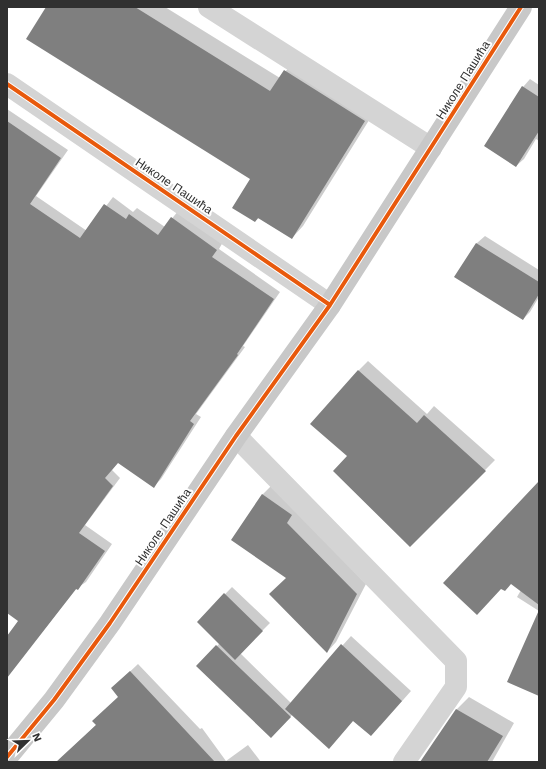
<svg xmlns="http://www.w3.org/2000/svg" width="546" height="769" viewBox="0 0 546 769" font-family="'Work Sans',sans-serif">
  <rect width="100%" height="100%" fill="#fff"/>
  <path fill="#0003" d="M 47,7 L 165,7 L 280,78 L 296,59 L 376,109 L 303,226 L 292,238 L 259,218 L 255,221 L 252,178 Z
    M 530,79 L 539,85 L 539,141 L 536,139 L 524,159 L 516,166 L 523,87 Z
    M 7,109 L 68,150 L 36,196 L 87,231 L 113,197 L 133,212 L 137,208 L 165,227 L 179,210 L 223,242 L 219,249 L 280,292 L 243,346 L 245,347 L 196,414 L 201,417 L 161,479 L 154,486 L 118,462 L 112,470 L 120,478 L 85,525 L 112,544 L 86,582 L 77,588 L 7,676 L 7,637 L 19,621 L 7,589 Z
    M 485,236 L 539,270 L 539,297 L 530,312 L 523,319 L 455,277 L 477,243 Z
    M 368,361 L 427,414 L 434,406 L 495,460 L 410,546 L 348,456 L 359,370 Z
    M 539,482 L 539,611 L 517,597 L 521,590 Z
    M 272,485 L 366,584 L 336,642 L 327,652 L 287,577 L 262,495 Z
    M 232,587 L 270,623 L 240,653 L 291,703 L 351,636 L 411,691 L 380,726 L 354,720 L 292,715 L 278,730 L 197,666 L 220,643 L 198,622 Z
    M 138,664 L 200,729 L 202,728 L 226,761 L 248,745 L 261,762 L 57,762 L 97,724 L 119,696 L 120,681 Z
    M 469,697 L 514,723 L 492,762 L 421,762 L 457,709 Z"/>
  <path fill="#7f7f7f" d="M 46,7 L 135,7 L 270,91 L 284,70 L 365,121 L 292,239 L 258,218 L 255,222 L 232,208 L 250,179 L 26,39 Z
    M 522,86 L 539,97 L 539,131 L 516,167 L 484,146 Z
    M 7,121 L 61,158 L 30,204 L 80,238 L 104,204 L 126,219 L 129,214 L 158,235 L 171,217 L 217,250 L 212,257 L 274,299 L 237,354 L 238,355 L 190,421 L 194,424 L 154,488 L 118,463 L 105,478 L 113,486 L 79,533 L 105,551 L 78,590 L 76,589 L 7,678 L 7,636 L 18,621 L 7,613 Z
    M 476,243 L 539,282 L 539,294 L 523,320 L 454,277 Z
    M 358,370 L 417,423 L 424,415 L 486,471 L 410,547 L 333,471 L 347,456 L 310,424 Z
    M 539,481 L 539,605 L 511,584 L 505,591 L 501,589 L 477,615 L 443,583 Z
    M 262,494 L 292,515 L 287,523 L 357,594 L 327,653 L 269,594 L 286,578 L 231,540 Z
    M 224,593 L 263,631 L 235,660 L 197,622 Z
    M 539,610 L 539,696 L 507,682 Z
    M 341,644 L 402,701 L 371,736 L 353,721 L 329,749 L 285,709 Z
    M 216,645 L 291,717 L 271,738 L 196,666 Z
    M 130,671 L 215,762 L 56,762 L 96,725 L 92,721 L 118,697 L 111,688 Z
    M 456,709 L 503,736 L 487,762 L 420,762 Z"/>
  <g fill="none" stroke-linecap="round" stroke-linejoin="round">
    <path stroke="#d4d4d4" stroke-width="22" d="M 209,7 L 431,148
      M 7,84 L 330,305
      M 236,436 L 456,661 L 456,687 L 404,762"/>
    <path stroke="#c8c8c8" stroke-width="22" d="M 7,757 L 54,700 L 110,623 L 236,436 L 330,305 L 521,7"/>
    <g stroke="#fff" stroke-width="6">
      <path id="cycleway" d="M 7,84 L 330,305
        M 7,757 L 54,700 L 110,623 L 236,436 L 330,305 L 521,7"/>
    </g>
    <use href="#cycleway" stroke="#e8590c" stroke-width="4"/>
  </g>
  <g text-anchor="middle" stroke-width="4" stroke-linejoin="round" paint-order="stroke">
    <g font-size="12" fill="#303030" stroke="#fff">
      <text transform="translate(463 80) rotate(-58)" y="4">Николе Пашића</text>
      <text transform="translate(174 186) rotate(34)" y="4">Николе Пашића</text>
      <text transform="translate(163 527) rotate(-56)" y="4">Николе Пашића</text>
    </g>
  </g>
  <rect width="546" height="769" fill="none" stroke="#303030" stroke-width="16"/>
  <g transform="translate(28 741) rotate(67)" stroke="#ffffff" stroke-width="3" paint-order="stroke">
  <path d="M0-3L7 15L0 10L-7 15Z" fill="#303030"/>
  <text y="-6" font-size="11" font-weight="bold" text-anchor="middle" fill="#303030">N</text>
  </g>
</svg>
